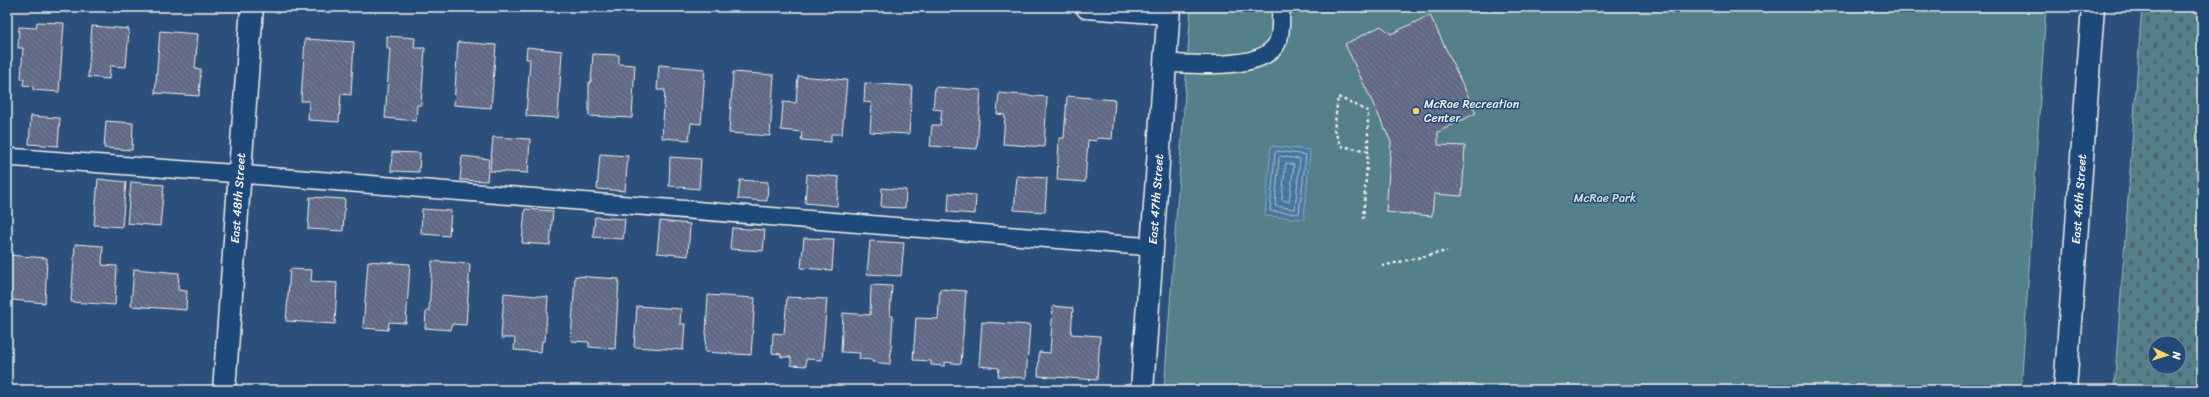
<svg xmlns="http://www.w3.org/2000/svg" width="2209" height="397" viewBox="0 0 2209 397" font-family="Sriracha,sans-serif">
  <defs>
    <pattern id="cemetery-stones" width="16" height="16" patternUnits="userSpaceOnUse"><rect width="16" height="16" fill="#528089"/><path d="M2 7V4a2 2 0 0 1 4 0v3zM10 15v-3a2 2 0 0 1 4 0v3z" fill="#4e676b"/></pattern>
    <pattern id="water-waves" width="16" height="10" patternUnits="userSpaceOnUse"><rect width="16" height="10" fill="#467aa3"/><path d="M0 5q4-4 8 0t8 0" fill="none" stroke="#476479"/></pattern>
    <pattern id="building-back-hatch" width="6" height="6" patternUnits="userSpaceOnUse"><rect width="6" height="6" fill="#616985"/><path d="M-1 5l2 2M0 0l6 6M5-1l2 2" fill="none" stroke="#787f96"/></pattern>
  </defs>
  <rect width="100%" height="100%" fill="#2c507c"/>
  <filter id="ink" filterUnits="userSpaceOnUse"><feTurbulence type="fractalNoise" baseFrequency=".025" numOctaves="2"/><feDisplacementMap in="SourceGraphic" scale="8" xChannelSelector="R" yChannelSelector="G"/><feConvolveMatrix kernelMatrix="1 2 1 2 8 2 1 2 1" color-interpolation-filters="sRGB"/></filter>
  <g filter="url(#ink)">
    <path fill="url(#cemetery-stones)" stroke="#a3b8b8" fill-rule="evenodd" d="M 2142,7 L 2202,7 L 2202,390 L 2114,390 ZM 2155,343 L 2179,343 L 2179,367 L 2155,367 Z"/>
    <path fill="#528089" stroke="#a3b8b8" d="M 1191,7 L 2046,7 L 2021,390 L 1164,390 Z"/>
    <path fill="url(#water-waves)" stroke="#8caabf" d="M 1271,146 L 1310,150 L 1304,219 L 1265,216 Z"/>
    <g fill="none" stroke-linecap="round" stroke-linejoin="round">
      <path stroke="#aec1cc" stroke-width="1" d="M 1277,151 L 1306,155 L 1299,214 L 1270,211 L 1275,153 Z
        M 1281,156 L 1300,159 L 1295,209 L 1275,206 L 1279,158 Z
        M 1286,163 L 1294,165 L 1289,202 L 1282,200 Z"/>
    </g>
    <path fill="url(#building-back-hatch)" stroke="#f4f1e8" d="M 1430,15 L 1476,113 L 1438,132 L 1438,145 L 1465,146 L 1462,196 L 1434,194 L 1432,216 L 1386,212 L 1391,142 L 1345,44 L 1381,26 L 1391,34 Z
      M 37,22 L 64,23 L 59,92 L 33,90 L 33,86 L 23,85 L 24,79 L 21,79 L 23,48 L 18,48 L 19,27 L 36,28 Z
      M 92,26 L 129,29 L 126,67 L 110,66 L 109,79 L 88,77 Z
      M 160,31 L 198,34 L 195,69 L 201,69 L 199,96 L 155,93 Z
      M 387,36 L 415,38 L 414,48 L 425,48 L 421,105 L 417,105 L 416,121 L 385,118 L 390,49 L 387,49 Z
      M 305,39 L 354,42 L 351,95 L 341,94 L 339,122 L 308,120 L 309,101 L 301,101 Z
      M 458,42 L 496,45 L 491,108 L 454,105 Z
      M 527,47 L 562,51 L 558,118 L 526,116 L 530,59 L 526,59 Z
      M 593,54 L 619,55 L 619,64 L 635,65 L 632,118 L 589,116 L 589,82 L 591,82 Z
      M 659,65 L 705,69 L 701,124 L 691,123 L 689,140 L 662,138 L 665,90 L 657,90 Z
      M 733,72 L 774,75 L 770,136 L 729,133 Z
      M 798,76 L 847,80 L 842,134 L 831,134 L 831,142 L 801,140 L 802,132 L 781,130 L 783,102 L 796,103 Z
      M 865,83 L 912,86 L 909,134 L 870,132 L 872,103 L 864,102 Z
      M 935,87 L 981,90 L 977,149 L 930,146 L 932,125 L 940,125 L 942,110 L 933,109 Z
      M 999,93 L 1047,97 L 1044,147 L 1003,144 L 1005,115 L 997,114 Z
      M 1067,96 L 1115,100 L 1112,139 L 1097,138 L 1097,141 L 1088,140 L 1085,182 L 1057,180 L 1059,138 L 1064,138 Z
      M 31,116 L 60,118 L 58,146 L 29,144 Z
      M 106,121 L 133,123 L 132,150 L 104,148 Z
      M 493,137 L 530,139 L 528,173 L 490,171 Z
      M 392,152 L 420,153 L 419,172 L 391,171 Z
      M 600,154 L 628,156 L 625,191 L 597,189 Z
      M 462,156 L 489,159 L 487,181 L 460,180 Z
      M 670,157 L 701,159 L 699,189 L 669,186 Z
      M 807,174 L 839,177 L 837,206 L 805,203 Z
      M 1017,176 L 1047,178 L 1045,212 L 1014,210 Z
      M 98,179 L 126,182 L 122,227 L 94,225 Z
      M 740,180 L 768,182 L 767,201 L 738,199 Z
      M 131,182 L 164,185 L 160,226 L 127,223 Z
      M 882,188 L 906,190 L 905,208 L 881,207 Z
      M 949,193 L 976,195 L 975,214 L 948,212 Z
      M 310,197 L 345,199 L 343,231 L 308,229 Z
      M 422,209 L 451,211 L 449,236 L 421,234 Z
      M 525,209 L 553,211 L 550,245 L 522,243 Z
      M 595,217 L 625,219 L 623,239 L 593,237 Z
      M 660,221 L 690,224 L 688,256 L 657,253 Z
      M 732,228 L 765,230 L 763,251 L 730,249 Z
      M 804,238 L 834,239 L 832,270 L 801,268 Z
      M 870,241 L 904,243 L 901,276 L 867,274 Z
      M 75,244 L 103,246 L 102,265 L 117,266 L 115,305 L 71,302 Z
      M 7,255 L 47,258 L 45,303 L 12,300 L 12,298 L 7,298 Z
      M 368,261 L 410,264 L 406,323 L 389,322 L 388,330 L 363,328 Z
      M 432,261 L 470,264 L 466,325 L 452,324 L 451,330 L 425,328 L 426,311 L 429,311 Z
      M 134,269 L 179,273 L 178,290 L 187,291 L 186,310 L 131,306 Z
      M 290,269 L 312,270 L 311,281 L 337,283 L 335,324 L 286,321 Z
      M 575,276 L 619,279 L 615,349 L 589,347 L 589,342 L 571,341 Z
      M 871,285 L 892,286 L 890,316 L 893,316 L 890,364 L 872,362 L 873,360 L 859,359 L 860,353 L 841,352 L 843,313 L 870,315 Z
      M 940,289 L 966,291 L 961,364 L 945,362 L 945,366 L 931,365 L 931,361 L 913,360 L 916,318 L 938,319 Z
      M 504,293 L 548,297 L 545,341 L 542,341 L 541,352 L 514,350 L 515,338 L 501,338 Z
      M 708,295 L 755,298 L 751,355 L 705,352 Z
      M 787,297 L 827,299 L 822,360 L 806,359 L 806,366 L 791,365 L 791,357 L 781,357 L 781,354 L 772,353 L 773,333 L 784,334 Z
      M 637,306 L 681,309 L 680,324 L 685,324 L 683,350 L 634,347 Z
      M 1053,306 L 1073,308 L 1071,334 L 1100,336 L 1097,380 L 1038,376 L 1039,352 L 1050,353 Z
      M 982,322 L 1030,325 L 1026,378 L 998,376 L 999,368 L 979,366 Z"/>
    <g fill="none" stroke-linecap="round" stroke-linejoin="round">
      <g stroke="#f4f1e8" stroke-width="20">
        <path id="service" d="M 1165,63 C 1191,64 1266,72 1278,41 C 1282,32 1280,17 1281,7
          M 7,157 L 240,174 L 1152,247"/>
      </g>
      <g stroke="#f4f1e8" stroke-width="25">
        <path id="minor" d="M 1087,7 L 1168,13
          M 224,390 L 252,7
          M 1142,390 L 1169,7"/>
      </g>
      <g stroke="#f4f1e8" stroke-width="25">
        <path id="secondary" d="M 2065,390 L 2093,7"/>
      </g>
      <path stroke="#f4f1e8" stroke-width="2.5" stroke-dasharray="3 3" stroke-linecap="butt" d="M 1363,219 L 1368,151 L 1368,111 L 1338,97 L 1334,130 L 1341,146 L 1368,151
        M 1382,266 L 1447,251"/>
      <use href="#service" stroke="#1f4a7a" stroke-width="17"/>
      <use href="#minor" stroke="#1f4a7a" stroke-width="22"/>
      <use href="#secondary" stroke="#1f4a7a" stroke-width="22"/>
    </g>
  </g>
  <circle fill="#ffd166" stroke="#1f4a7a" stroke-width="1.5" cx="1416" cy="111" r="4"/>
  <g text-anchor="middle" stroke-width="3" stroke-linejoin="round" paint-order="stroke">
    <g font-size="12" fill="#f4f1e8" stroke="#1f4a7a" text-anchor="start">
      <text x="1424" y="108">McRae Recreation<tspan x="1424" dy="14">Center</tspan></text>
    </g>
    <g font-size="12" fill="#f4f1e8" stroke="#1f4a7a">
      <text transform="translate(238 198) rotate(-86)" y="4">East 48th Street</text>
      <text transform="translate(1156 199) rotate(-86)" y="4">East 47th Street</text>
      <text transform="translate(2079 199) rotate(-86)" y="4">East 46th Street</text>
    </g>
    <g font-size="12" fill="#dce0da" stroke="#1f4a7a">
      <text x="1605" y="202">McRae Park</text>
    </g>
  </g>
  <rect width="2209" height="397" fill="none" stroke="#1f4a7a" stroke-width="24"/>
  <rect x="12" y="12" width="2185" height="373" fill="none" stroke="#f4f1e8" stroke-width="1.5" filter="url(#ink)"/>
  <g transform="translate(2167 355) rotate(94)"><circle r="19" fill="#1f4a7a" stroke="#748da6"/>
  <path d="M0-3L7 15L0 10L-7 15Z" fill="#ffd166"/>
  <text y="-6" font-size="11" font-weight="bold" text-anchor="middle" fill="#f4f1e8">N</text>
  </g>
</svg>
